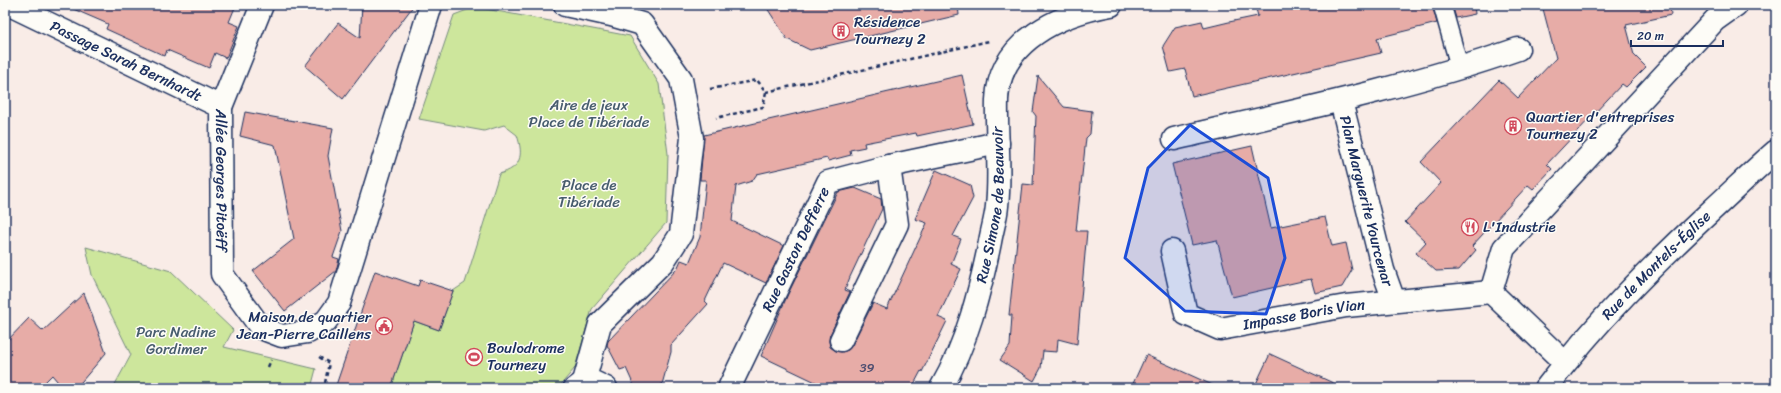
<svg xmlns="http://www.w3.org/2000/svg" width="1781" height="393" viewBox="0 0 1781 393" font-family="Sriracha,sans-serif">
  <rect width="100%" height="100%" fill="#f9ece7"/>
  <filter id="ink" filterUnits="userSpaceOnUse"><feTurbulence type="fractalNoise" baseFrequency=".025" numOctaves="2"/><feDisplacementMap in="SourceGraphic" scale="8" xChannelSelector="R" yChannelSelector="G"/><feConvolveMatrix kernelMatrix="1 2 1 2 8 2 1 2 1" color-interpolation-filters="sRGB"/></filter>
  <g filter="url(#ink)">
    <path fill="#cde69c" stroke="#748a7d" d="M 475,7 L 630,36 L 659,84 L 668,154 L 666,223 L 592,309 L 575,368 L 558,388 L 391,388 L 414,321 L 439,330 L 453,291 L 465,283 L 499,174 C 521,168 524,156 517,135 L 504,125 L 484,131 L 419,119 L 454,15 Z
      M 86,247 L 171,271 L 233,330 L 224,347 L 316,369 L 311,388 L 113,388 L 131,355 L 92,275 Z"/>
    <path fill="#e7aca7" stroke="#1b2f5e" d="M 64,5 L 236,5 L 229,22 L 239,26 L 226,58 L 215,53 L 209,68 L 167,50 L 165,56 L 106,29 L 108,24 Z
      M 362,5 L 414,5 L 343,99 L 305,66 L 338,23 L 360,38 Z
      M 765,5 L 958,5 L 959,15 L 810,50 L 787,39 Z
      M 1272,5 L 1432,5 L 1437,23 L 1377,38 L 1381,53 L 1192,96 L 1185,69 L 1170,72 L 1163,46 L 1175,27 L 1202,21 L 1204,28 L 1229,22 L 1258,16 L 1256,9 Z
      M 1452,5 L 1474,5 L 1475,14 L 1456,18 Z
      M 1542,5 L 1670,5 L 1671,15 L 1626,25 L 1634,55 L 1646,67 L 1626,87 L 1622,84 L 1547,164 L 1552,169 L 1533,189 L 1528,185 L 1472,246 L 1476,250 L 1459,270 L 1436,271 L 1416,253 L 1426,242 L 1405,222 L 1441,183 L 1421,162 L 1499,80 L 1518,98 L 1556,58 Z
      M 962,75 L 973,124 L 917,136 L 916,133 L 864,143 L 865,147 L 850,150 L 851,155 L 828,161 L 827,158 L 757,174 L 752,181 L 736,186 L 732,221 L 784,246 L 766,283 L 723,263 L 705,301 L 708,304 L 671,345 L 671,352 L 661,388 L 635,388 L 626,368 L 620,370 L 607,345 L 608,341 L 677,269 L 681,260 L 689,263 L 700,237 L 706,180 L 700,180 L 704,135 Z
      M 1038,76 L 1064,107 L 1092,111 L 1090,134 L 1086,138 L 1076,231 L 1087,231 L 1077,344 L 1058,339 L 1057,352 L 1043,351 L 1041,368 L 1034,381 L 1000,360 L 1010,346 L 1012,315 L 1009,315 L 1023,184 L 1033,185 L 1036,116 L 1033,112 Z
      M 245,112 L 333,128 L 328,156 L 342,231 L 333,257 L 339,259 L 336,271 L 285,311 L 253,271 L 294,239 L 275,145 L 240,136 Z
      M 1252,146 L 1271,228 L 1325,217 L 1332,246 L 1346,243 L 1352,270 L 1342,287 L 1315,293 L 1311,279 L 1232,297 L 1217,240 L 1192,245 L 1172,164 Z
      M 936,170 L 970,185 L 973,198 L 953,236 L 961,239 L 951,264 L 961,269 L 938,317 L 947,321 L 922,372 L 921,371 L 912,388 L 828,388 L 761,356 L 788,294 L 838,192 L 855,188 L 881,199 L 882,209 L 850,277 L 845,290 L 850,292 L 830,335 L 829,341 L 830,347 L 836,351 L 842,352 L 848,350 L 852,345 L 873,303 L 887,309 L 927,223 L 915,219 Z
      M 375,271 L 418,286 L 420,280 L 453,291 L 439,330 L 414,321 L 391,388 L 335,388 Z
      M 84,293 L 106,353 L 76,388 L 63,388 L 52,375 L 39,388 L 5,388 L 5,343 L 29,318 L 43,331 Z
      M 1270,354 L 1344,388 L 1254,388 Z
      M 1146,355 L 1219,388 L 1131,388 Z"/>
    <g fill="none" stroke-linecap="round" stroke-linejoin="round">
      <g stroke="#1b2f5e" stroke-width="20">
        <path id="service" d="M 1442,5 L 1460,69
          M 572,388 L 585,378"/>
      </g>
      <g stroke="#1b2f5e" stroke-width="25">
        <g id="minor">
          <path id="s1" d="M 10,5 L 221,107"/>
          <path id="s2" d="M 262,5 L 221,107 L 222,274 L 261,328 L 282,336 L 308,332 L 326,321 L 339,303 L 431,5"/>
          <path d="M 565,5 L 611,15 L 642,24 L 681,79 L 692,138 L 681,234 L 663,262 L 600,324 L 585,378 L 606,388"/>
          <path id="s3" d="M 1341,101 L 1383,270 L 1394,301"/>
          <path d="M 1174,139 C 1290,112 1406,88 1518,49"/>
          <path id="s4" d="M 1172,251 L 1186,314 L 1220,329 L 1346,306 L 1491,292"/>
          <path d="M 841,340 L 897,224 L 889,166"/>
          <path d="M 1565,363 L 1491,292 L 1504,248 L 1715,20 L 1736,5"/>
          <path id="s5" d="M 731,388 L 730,386 L 828,182 L 889,166 L 998,143"/>
          <path id="s6" d="M 941,388 C 967,344 980,291 990,242 C 992,230 996,218 997,206 C 1001,171 996,135 997,100 C 999,40 1061,14 1111,5"/>
        </g>
      </g>
      <g stroke="#1b2f5e" stroke-width="25">
        <g id="secondary">
          <path id="s7" d="M 1546,388 C 1595,323 1652,266 1711,211 C 1733,191 1754,170 1776,151"/>
        </g>
      </g>
      <path stroke="#1b2f5e" stroke-width="2.5" stroke-dasharray="4 3" stroke-linecap="butt" d="M 710,89 L 757,80 L 766,92 L 763,107 L 716,118
        M 766,92 L 989,41
        M 319,357 L 329,363 L 324,388
        M 268,367 L 271,360"/>
      <use href="#service" stroke="#fdfcf7" stroke-width="17"/>
      <use href="#minor" stroke="#fdfcf7" stroke-width="22"/>
      <use href="#secondary" stroke="#fdfcf7" stroke-width="22"/>
    </g>
  </g>
  <path fill="#1d4ed8" fill-opacity="0.2" stroke="#1d4ed8" stroke-width="3" stroke-linejoin="round" d="M 1190,125 L 1268,178 L 1285,258 L 1266,314 L 1185,311 L 1125,258 L 1148,168 Z"/>
  <defs>
    <g id="building-ring" transform="scale(0.9)"><circle r="9.5" fill="#fdfcf7" stroke="#d1495b" stroke-width="1.5"/><path d="M-4-6H4V6H1V3H-1V6H-4ZM-2.5-4.3h1.7v1.8h-1.7ZM.8-4.3h1.7v1.8H.8ZM-2.5-1h1.7V.8h-1.7ZM.8-1h1.7V.8H.8Z" fill="#d1495b"/></g>
    <g id="restaurant-ring" transform="scale(0.9)"><circle r="9.5" fill="#fdfcf7" stroke="#d1495b" stroke-width="1.5"/><path d="M-5-6h1v4h1v-4h1v4h1v-4h1v5L-1.5 .5V6h-2V.5L-5-1ZM5-6V6H3V1.5H1.5Q1.5-4 5-6Z" fill="#d1495b"/></g>
    <g id="civic-ring" transform="scale(0.9)"><circle r="9.5" fill="#fdfcf7" stroke="#d1495b" stroke-width="1.5"/><path d="M-.6-6.5H3V-4.5H.6V-3L4-1V1h2V6H-6V1h2V-1L-.6-3ZM-1.2 2.5V6h2.4V2.5Z" fill="#d1495b"/></g>
    <g id="stadium-ring" transform="scale(0.9)"><circle r="9.5" fill="#fdfcf7" stroke="#d1495b" stroke-width="1.5"/><path d="M0-5a6.5 5 0 1 0 0 10a6.5 5 0 1 0 0-10ZM-3.5-1.8h7v3.6h-7Z" fill="#d1495b"/></g>
  </defs>
  <g fill-rule="evenodd">
    <use href="#building-ring" x="841" y="31"/>
    <use href="#building-ring" x="1513" y="126"/>
    <use href="#restaurant-ring" x="1470" y="227"/>
    <use href="#civic-ring" x="384" y="326"/>
    <use href="#stadium-ring" x="474" y="357"/>
  </g>
  <g text-anchor="middle" stroke-width="3" stroke-linejoin="round" paint-order="stroke">
    <g font-size="13" fill="#4e4e70">
      <text x="867" y="372">39</text>
    </g>
    <g font-size="15" fill="#1b2f5e" stroke="#fdfcf7" text-anchor="start">
      <text x="854" y="27">Résidence<tspan x="854" dy="17">Tournezy 2</tspan></text>
      <text x="1526" y="122">Quartier d'entreprises<tspan x="1526" dy="17">Tournezy 2</tspan></text>
      <text x="1483" y="232">L'Industrie</text>
      <text x="371" y="322" text-anchor="end">Maison de quartier<tspan x="371" dy="17">Jean-Pierre Caillens</tspan></text>
      <text x="487" y="353">Boulodrome<tspan x="487" dy="17">Tournezy</tspan></text>
    </g>
    <g font-size="15" fill="#1b2f5e" stroke="#fdfcf7">
      <text dy="5" stroke="none"><textPath href="#s1" startOffset="129">Passage Sarah Bernhardt</textPath></text>
      <text dy="5" stroke="none"><textPath href="#s2" startOffset="183">Allée Georges Pitoëff</textPath></text>
      <text dy="5" stroke="none"><textPath href="#s3" startOffset="103">Plan Marguerite Yourcenar</textPath></text>
      <text dy="5" stroke="none"><textPath href="#s6" startOffset="192">Rue Simone de Beauvoir</textPath></text>
      <text dy="5" stroke="none"><textPath href="#s5" startOffset="154">Rue Gaston Defferre</textPath></text>
      <text dy="5" stroke="none"><textPath href="#s7" startOffset="165">Rue de Montels-Église</textPath></text>
      <text dy="5" stroke="none"><textPath href="#s4" startOffset="187">Impasse Boris Vian</textPath></text>
    </g>
    <g font-size="15" fill="#485d6e" stroke="#fdfcf7">
      <text x="589" y="110">Aire de jeux<tspan x="589" dy="17">Place de Tibériade</tspan></text>
      <text x="589" y="190">Place de<tspan x="589" dy="17">Tibériade</tspan></text>
      <text x="176" y="337">Parc Nadine<tspan x="176" dy="17">Gordimer</tspan></text>
    </g>
  </g>
  <rect width="1781" height="393" fill="none" stroke="#fdfcf7" stroke-width="20"/>
  <rect x="10" y="10" width="1761" height="373" fill="none" stroke="#1b2f5e" stroke-width="1.5" filter="url(#ink)"/>
  <path d="M1631 40v6h92v-6" fill="none" stroke="#1b2f5e" stroke-width="2"/>
  <text x="1637" y="40" font-size="12" fill="#1b2f5e" stroke="#fdfcf7" stroke-width="3" paint-order="stroke">20 m</text>
</svg>
